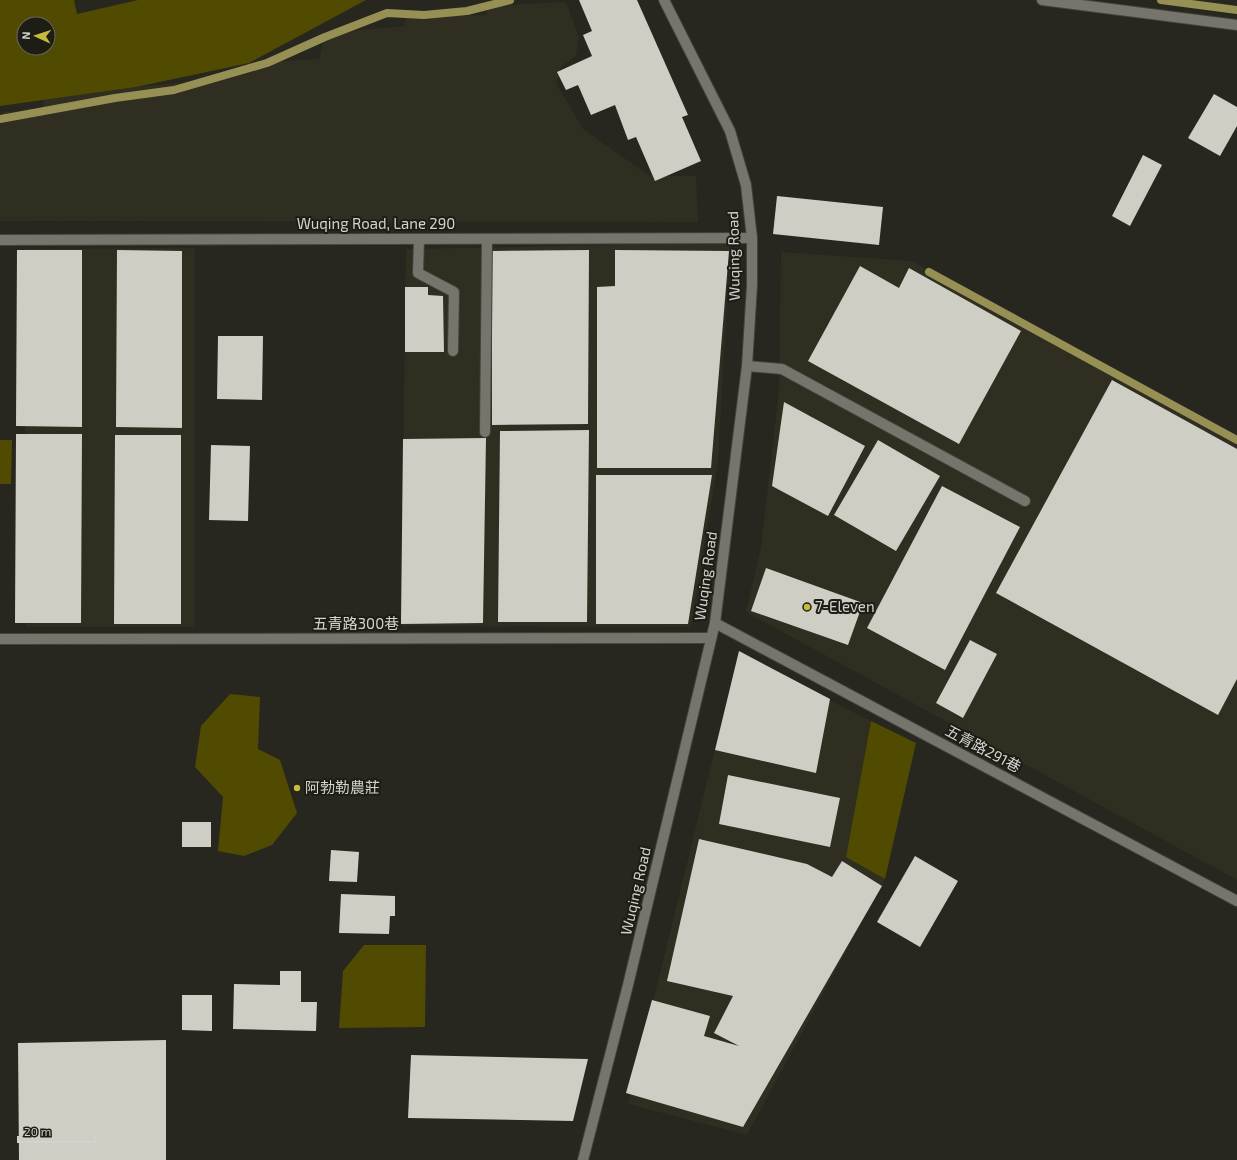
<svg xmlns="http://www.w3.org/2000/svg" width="1237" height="1160" viewBox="0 0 1237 1160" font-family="'Exo 2','Noto Sans TC',sans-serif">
  <rect width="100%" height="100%" fill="#27261f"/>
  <path fill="#2f2e21" d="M 566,2 L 579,37 L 576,56 L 561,67 L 556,83 L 583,129 L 650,176 L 696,176 L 698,222 L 0,221 L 0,123 L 3,123 L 3,112 L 42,110 L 44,100 L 136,87 L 232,78 L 249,63 L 319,59 L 326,33 L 405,26 L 406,17 L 487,15 L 487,6 Z
    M 730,243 L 718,462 L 691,627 L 401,626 L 406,249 Z
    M 195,248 L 195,627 L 26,627 L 25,249 Z
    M 781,252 L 912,261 L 1237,439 L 1237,880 L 746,612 L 761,547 L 779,390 Z
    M 738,654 L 871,721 L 846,856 L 885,879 L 747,1135 L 628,1104 Z"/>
  <path fill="#514b02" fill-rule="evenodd" d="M 0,0 L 74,0 L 77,14 L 138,0 L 366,0 L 249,63 L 136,87 L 0,106 ZM 24,24 L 48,24 L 48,48 L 24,48 Z
    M 0,440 L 12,440 L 11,484 L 0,484 Z
    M 230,694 L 260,697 L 258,749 L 280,760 L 297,813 L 272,845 L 244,856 L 218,851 L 223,797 L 195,767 L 201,726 Z
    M 871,721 L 916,743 L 885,879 L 846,857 Z
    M 364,945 L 426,945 L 425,1027 L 339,1028 L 343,971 Z"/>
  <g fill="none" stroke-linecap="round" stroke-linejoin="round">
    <path stroke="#969054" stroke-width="8" d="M 1161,0 L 1237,10
      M 0,119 L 115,98 L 174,90 L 267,63 L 325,37 L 387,13 L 424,15 L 467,11 L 510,0
      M 929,272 L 1237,440"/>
  </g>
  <path fill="#cfcec4" d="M 579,0 L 637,0 L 688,115 L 682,117 L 701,161 L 655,181 L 636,137 L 628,140 L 615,105 L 591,115 L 578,85 L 566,90 L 557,72 L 592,56 L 583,35 L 592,31 Z
    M 1214,94 L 1237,107 L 1237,126 L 1220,156 L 1188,138 Z
    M 1143,155 L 1162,165 L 1130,226 L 1112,216 Z
    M 777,196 L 883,207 L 879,245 L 773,234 Z
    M 17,250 L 82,250 L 82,427 L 16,426 Z
    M 117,250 L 182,251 L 182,428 L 116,427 Z
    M 589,250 L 588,424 L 492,425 L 492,251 Z
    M 615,250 L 729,251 L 711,468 L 597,468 L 597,287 L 615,286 Z
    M 860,266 L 899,288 L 909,268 L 1021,331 L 959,444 L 808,361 Z
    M 405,287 L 428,287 L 428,295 L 443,296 L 444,352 L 405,352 Z
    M 218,336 L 263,336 L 262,400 L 217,399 Z
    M 1112,380 L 1237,449 L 1237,679 L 1218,715 L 996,593 Z
    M 784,402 L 865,446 L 828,516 L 772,486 Z
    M 589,430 L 587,622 L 498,622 L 500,431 Z
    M 16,434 L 82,434 L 81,623 L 15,623 Z
    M 115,435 L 181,435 L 181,624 L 114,624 Z
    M 486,438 L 483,623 L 401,624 L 403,439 Z
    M 878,440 L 940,476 L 896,551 L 834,515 Z
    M 211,445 L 250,446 L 248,521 L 209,520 Z
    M 596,475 L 712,475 L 688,624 L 596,624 Z
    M 942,486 L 1020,527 L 945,670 L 867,628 Z
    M 766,568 L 863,603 L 848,645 L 751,611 Z
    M 970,640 L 997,654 L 963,718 L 936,703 Z
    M 739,651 L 830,699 L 816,773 L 715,750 Z
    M 728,775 L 840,798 L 830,847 L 719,824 Z
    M 182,822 L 211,822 L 211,847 L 182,847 Z
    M 699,839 L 807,864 L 832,877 L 842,861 L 882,886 L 743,1127 L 626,1093 L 652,1000 L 710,1016 L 704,1036 L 739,1046 L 714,1033 L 733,996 L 667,981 Z
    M 331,850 L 359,852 L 357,882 L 329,881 Z
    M 915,856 L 958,881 L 920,947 L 877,922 Z
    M 341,894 L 395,896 L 395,916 L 390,916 L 389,934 L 339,933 Z
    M 280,971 L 301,971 L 301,1002 L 317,1002 L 316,1031 L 233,1029 L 234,984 L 280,985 Z
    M 182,995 L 212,995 L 212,1031 L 182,1030 Z
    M 166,1040 L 166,1160 L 19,1160 L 18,1043 Z
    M 411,1055 L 588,1059 L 573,1121 L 408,1118 Z"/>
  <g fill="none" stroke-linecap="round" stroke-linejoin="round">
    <g stroke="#43423c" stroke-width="12">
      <path id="service" d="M 1042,0 L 1237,25
        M 419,239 L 418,273 L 454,292 L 453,351
        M 747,366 L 782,369 L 1025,501
        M 485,432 L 487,239"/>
    </g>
    <g stroke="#43423c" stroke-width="12">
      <path id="minor" d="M 0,240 L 752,238
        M 715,623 L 1237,901
        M 0,639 L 711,638"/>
    </g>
    <g stroke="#43423c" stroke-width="12">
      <path id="tertiary" d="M 583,1160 L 628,985 L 715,623 L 747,366 L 752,285 L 752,238 L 746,185 L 730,131 L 664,0"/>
    </g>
    <use href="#service" stroke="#75756c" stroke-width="10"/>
    <use href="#minor" stroke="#75756c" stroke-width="10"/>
    <use href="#tertiary" stroke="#75756c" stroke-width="10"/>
  </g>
  <g fill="#c7bb3b" stroke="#1d1d16" stroke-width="1.5">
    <circle cx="807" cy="607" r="4"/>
    <circle cx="297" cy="788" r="4"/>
  </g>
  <g text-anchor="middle" stroke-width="4" stroke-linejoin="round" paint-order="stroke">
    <g font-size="15" fill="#d3d3ce" stroke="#1d1d16">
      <text x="376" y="229">Wuqing Road, Lane 290</text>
      <text transform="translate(734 256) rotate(-91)" y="5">Wuqing Road</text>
      <text transform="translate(706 576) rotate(-82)" y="5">Wuqing Road</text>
      <text x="356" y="629">五青路300巷</text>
      <text transform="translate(983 749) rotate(28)" y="5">五青路291巷</text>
      <text transform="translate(636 891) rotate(-77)" y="5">Wuqing Road</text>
    </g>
    <g font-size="15" fill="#d3d3ce" stroke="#1d1d16" text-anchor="start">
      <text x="815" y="612">7-Eleven</text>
      <text x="305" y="793">阿勃勒農莊</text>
    </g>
  </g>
  <g transform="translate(36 36) rotate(273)"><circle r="19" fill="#1d1d16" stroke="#666660"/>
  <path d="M0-3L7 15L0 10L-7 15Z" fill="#c7bb3b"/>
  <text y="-6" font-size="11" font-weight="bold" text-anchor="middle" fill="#d3d3ce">N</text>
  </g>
  <path d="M18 1136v6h77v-6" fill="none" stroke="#d3d3ce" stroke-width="2"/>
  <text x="24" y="1136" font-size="12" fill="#d3d3ce" stroke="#1d1d16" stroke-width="3" paint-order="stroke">20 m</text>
</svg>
